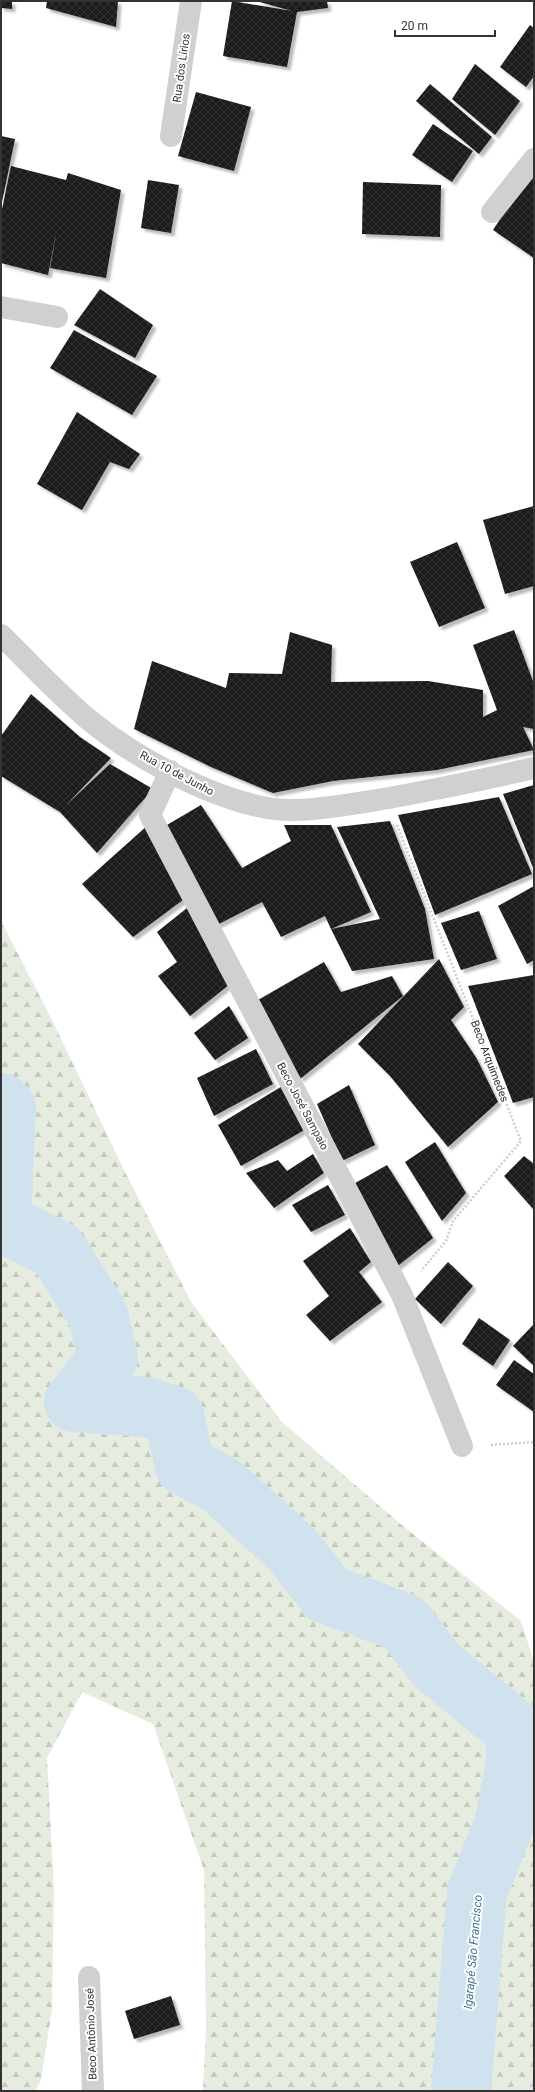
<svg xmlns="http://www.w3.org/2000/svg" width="535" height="2092" viewBox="0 0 535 2092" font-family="Roboto,sans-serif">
  <defs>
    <pattern id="forest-firs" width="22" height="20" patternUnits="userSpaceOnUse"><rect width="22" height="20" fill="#e6ecdf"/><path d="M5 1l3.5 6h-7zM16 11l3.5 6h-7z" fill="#c6cbc0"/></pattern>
    <pattern id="building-cross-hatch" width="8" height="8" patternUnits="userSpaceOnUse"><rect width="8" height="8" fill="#1a1a1a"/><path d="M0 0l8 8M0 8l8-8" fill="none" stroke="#333"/></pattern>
    <filter id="shadow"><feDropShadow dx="3.5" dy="3.5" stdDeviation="1" flood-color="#0004"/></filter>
  </defs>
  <rect width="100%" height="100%" fill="#fff"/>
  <path fill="url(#forest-firs)" d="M 1,921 L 53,1022 L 122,1166 L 191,1302 L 282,1422 L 397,1521 L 521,1621 L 534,1662 L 534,2091 L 203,2091 L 206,2026 L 204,1870 L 153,1724 L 82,1692 L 47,1758 L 54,1888 L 52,2010 L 41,2080 L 35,2091 L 1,2091 Z"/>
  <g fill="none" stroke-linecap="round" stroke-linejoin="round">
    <path stroke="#cfe2ee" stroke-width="60" d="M 1,1103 L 6,1108 L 1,1222 L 57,1250 L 98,1315 L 108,1358 L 74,1402 L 146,1407 L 174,1416 L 185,1466 L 221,1485 L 292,1549 L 327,1594 L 404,1623 L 437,1666 L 514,1729 L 517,1755 L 505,1822 L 477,1892 L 461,2091"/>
  </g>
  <path fill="url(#building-cross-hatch)" filter="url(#shadow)" d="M 1,1 L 12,1 L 12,9 L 1,8 Z
    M 47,1 L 118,1 L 116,27 L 46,8 Z
    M 232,1 L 292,11 L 256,1 L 327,1 L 328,8 L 297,12 L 287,67 L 223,56 Z
    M 530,25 L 534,28 L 534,76 L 526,87 L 500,67 Z
    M 475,64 L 520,101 L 495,135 L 452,99 Z
    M 430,84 L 492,137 L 479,154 L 416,101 Z
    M 196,92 L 251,107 L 234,171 L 178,156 Z
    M 433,124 L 473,151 L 452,182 L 412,155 Z
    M 1,136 L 15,139 L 2,202 L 1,202 Z
    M 11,166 L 66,180 L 68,173 L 121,190 L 106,278 L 50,268 L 57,229 L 48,275 L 1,263 L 1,214 Z
    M 534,167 L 534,258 L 493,230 Z
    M 148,180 L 179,185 L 171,233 L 141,228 Z
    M 363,182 L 441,185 L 440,237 L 362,234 Z
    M 100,289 L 153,325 L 135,358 L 74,325 Z
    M 74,330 L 157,376 L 132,415 L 50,368 Z
    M 77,412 L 140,454 L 129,469 L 110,462 L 82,510 L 37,484 Z
    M 534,506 L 534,586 L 505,594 L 483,520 Z
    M 457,542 L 485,608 L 439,627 L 410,562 Z
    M 514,630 L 534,684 L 534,729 L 523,727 L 534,750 L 437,770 L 333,781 L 273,793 L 211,767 L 134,729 L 152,661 L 226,688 L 229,673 L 282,674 L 290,632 L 332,645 L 331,682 L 428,681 L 483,690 L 483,717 L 497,710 L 473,645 Z
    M 31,694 L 80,737 L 111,758 L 66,805 L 110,764 L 153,789 L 97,853 L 60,812 L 1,776 L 1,736 Z
    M 534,785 L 534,870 L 503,794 Z
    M 499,797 L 532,874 L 435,915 L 398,815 Z
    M 201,805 L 242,868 L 291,841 L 284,825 L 331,825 L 371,912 L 331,929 L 325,916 L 281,937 L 262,902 L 213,927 L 160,829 Z
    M 390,821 L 425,909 L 434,959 L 352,971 L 331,929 L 380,919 L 337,827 Z
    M 148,825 L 187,897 L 133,937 L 82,884 Z
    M 534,886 L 534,960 L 527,964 L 498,906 Z
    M 187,908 L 230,984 L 190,1016 L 158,976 L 177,962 L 157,932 Z
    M 479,911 L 497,959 L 461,970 L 441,923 Z
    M 439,959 L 464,1007 L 451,1020 L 477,1059 L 498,1102 L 448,1147 L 390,1076 L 358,1044 Z
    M 324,962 L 341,992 L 392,976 L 403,996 L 300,1079 L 258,1000 Z
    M 534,975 L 534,1097 L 513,1103 L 468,986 Z
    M 229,1006 L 248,1038 L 215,1060 L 194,1033 Z
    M 256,1049 L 273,1084 L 214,1116 L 197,1078 Z
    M 284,1085 L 308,1128 L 241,1166 L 218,1125 Z
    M 349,1085 L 375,1145 L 342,1161 L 317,1104 Z
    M 435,1142 L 466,1193 L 442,1221 L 405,1162 Z
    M 313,1154 L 324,1173 L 274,1208 L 246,1173 L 278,1160 L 287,1171 Z
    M 524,1156 L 534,1164 L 534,1210 L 504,1176 Z
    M 387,1165 L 433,1238 L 394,1269 L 350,1186 Z
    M 328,1185 L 345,1215 L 311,1232 L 292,1205 Z
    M 350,1228 L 371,1262 L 359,1272 L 382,1302 L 330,1341 L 306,1315 L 329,1296 L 303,1261 Z
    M 448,1262 L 473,1286 L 441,1324 L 415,1299 Z
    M 479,1318 L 510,1340 L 493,1366 L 462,1344 Z
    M 534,1324 L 534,1366 L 513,1346 Z
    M 514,1360 L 534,1374 L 534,1412 L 496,1385 Z
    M 171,1996 L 180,2025 L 134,2039 L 125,2011 Z"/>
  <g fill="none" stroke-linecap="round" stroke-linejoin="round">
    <path stroke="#cdcdcd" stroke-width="2.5" stroke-dasharray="2 2" stroke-linecap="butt" d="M 397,825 L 521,1141 L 453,1221 L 446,1241 L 421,1271
      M 491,1445 L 534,1442"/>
    <path stroke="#d0d0d0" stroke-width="22" d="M 171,136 L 191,1
      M 492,212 L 534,159
      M 1,307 L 57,317
      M 1,635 C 30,663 57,693 88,719 C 136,759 232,812 296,810 C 327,809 358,803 389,798 C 438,789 486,779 534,768
      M 170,771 L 150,815 L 402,1295 L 462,1446
      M 89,1977 L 93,2091"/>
  </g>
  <g text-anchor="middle" stroke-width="4" stroke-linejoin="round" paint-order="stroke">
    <g font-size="11" fill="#333" stroke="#fff">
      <text transform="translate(181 68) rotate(-82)" y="4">Rua dos Lírios</text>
      <text transform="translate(177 773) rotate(28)" y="4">Rua 10 de Junho</text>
      <text transform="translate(490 1061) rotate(69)" y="4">Beco Arquimedes</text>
      <text transform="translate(303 1106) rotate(62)" y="4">Beco José Sampaio</text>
      <text transform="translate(91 2034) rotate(-92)" y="4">Beco Antônio José</text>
    </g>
    <g font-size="12" font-style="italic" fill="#3f7597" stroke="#fff">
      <text transform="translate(473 1952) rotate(-85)" y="4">Igarapé São Francisco</text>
    </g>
  </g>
  <rect width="535" height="2092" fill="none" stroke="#333333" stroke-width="4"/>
  <path d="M395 30v6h100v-6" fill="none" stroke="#333333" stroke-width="2"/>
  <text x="401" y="30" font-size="12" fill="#333333" stroke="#ffffff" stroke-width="3" paint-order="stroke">20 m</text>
</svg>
